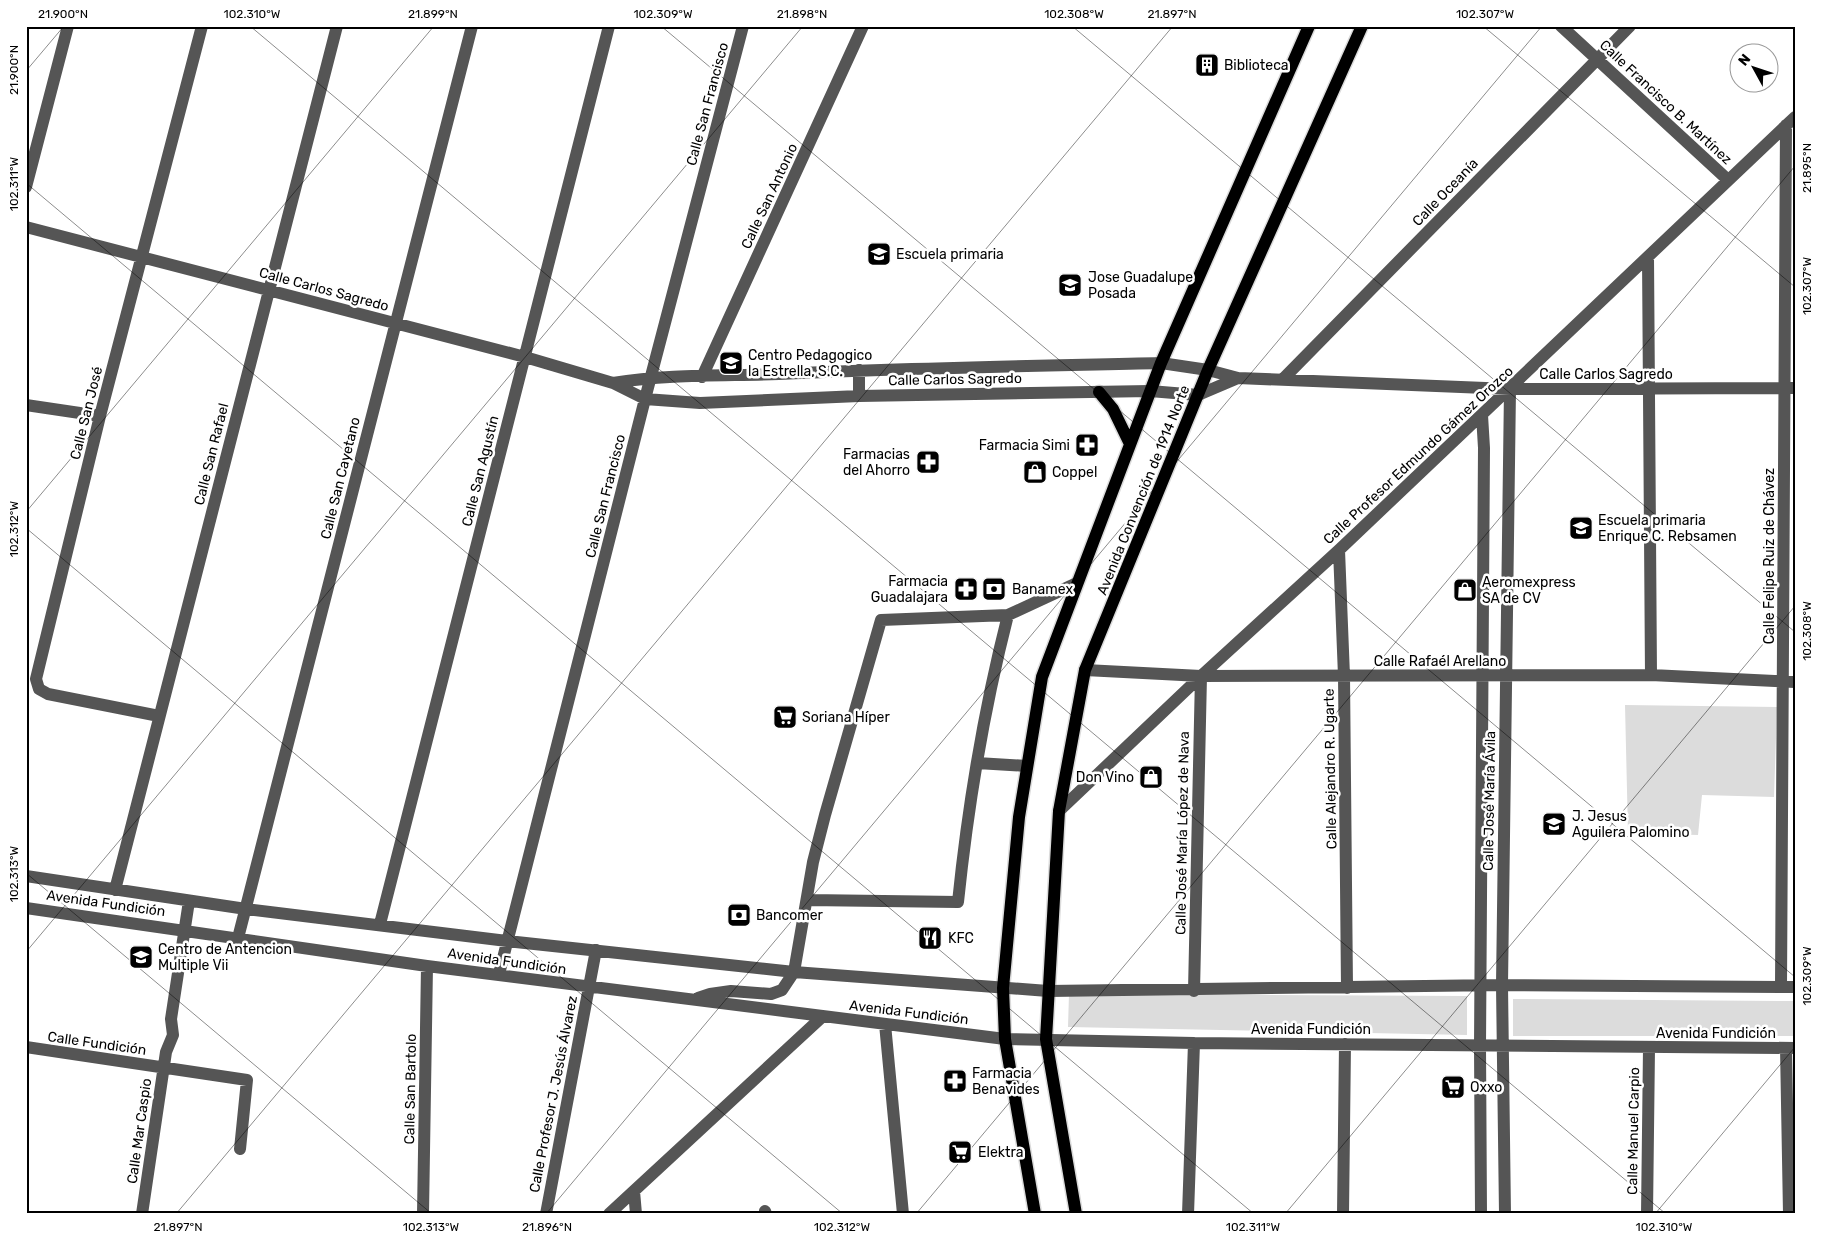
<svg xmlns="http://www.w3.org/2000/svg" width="1821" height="1240" viewBox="0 0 1821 1240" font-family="Rubik,sans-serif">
  <rect width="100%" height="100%" fill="#fff"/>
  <path fill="#dcdcdc" d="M 1625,705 L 1777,707 L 1774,797 L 1702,795 L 1698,835 L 1628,833 Z
    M 1069,994 L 1467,996 L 1467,1035 L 1068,1027 Z
    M 1513,999 L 1795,1001 L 1795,1036 L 1513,1036 Z"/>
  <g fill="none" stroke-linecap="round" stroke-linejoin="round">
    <g stroke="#dbdbdb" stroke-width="15">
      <path id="major" d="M 1099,392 L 1113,409 L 1129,442
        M 1035,1214 L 1005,1039 L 1003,988 L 1019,817 L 1042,677 L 1161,363 L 1309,26
        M 1076,1214 L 1046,1039 L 1059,811 L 1085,670 L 1208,370 L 1362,26"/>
    </g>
    <path stroke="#555" stroke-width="12" d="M 1561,26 L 1728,180
      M 26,187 L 68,26
      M 26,227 L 525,357 L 613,383 L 645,399 L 700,403 L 859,396 L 1150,391 L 1198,395 L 1238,378
      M 1648,257 L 1651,675
      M 702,377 L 863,26
      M 1282,380 L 1630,26
      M 613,383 C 668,374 724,376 779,374 C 906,368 1034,366 1161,363 L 1208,370 L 1238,378 L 1510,389 L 1795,388
      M 859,396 L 859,370
      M 26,405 L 100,416
      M 1339,550 L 1344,676 L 1347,988
      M 1085,670 L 1201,676 L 1651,675 L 1795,682
      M 159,716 L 48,694 L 39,689 L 36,679 L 100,416 L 202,26
      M 977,763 L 1027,766
      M 1059,811 L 1201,676 L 1339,550 L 1795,117
      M 26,876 L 246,909 L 507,941 L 794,972 L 1048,991 L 1502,985 L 1795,987
      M 115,890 L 337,26
      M 808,900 L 958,902 C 968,805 984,709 1008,615
      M 26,908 L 427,966 L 1005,1039 L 1194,1043 L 1795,1048
      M 380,924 L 609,26
      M 238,938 L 472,26
      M 499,974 L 645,399 L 743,26
      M 1781,987 L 1786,125
      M 1194,991 L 1201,676
      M 698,998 L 710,994 L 731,991 L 771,994 L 782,990 L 794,972 L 813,862 L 825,815 L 881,620 L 1008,615 L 1077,583
      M 885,1024 L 903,1214
      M 26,1047 L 247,1080 L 240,1149
      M 1786,1048 L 1789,1214
      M 634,1191 L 636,1214
      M 765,1211 L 766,1214
      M 142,1214 L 166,1052 L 173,1035 L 171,1019 L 189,901
      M 423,1214 L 427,966
      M 546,1214 L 596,950
      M 609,1214 L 823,1016
      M 1188,1214 L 1194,1043
      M 1343,1214 L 1345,1044
      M 1481,1214 L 1480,1046 L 1484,448 L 1482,415
      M 1505,1214 L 1502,985 L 1510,389
      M 1647,1214 L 1649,1048"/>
    <use href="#major" stroke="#000" stroke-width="12"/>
  </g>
  <path fill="none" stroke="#000" stroke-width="1" stroke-opacity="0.45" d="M 250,26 L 1666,1214M 661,26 L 1795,977M 1072,26 L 1795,632M 1483,26 L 1795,287M 26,71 L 64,26M 26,183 L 1254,1214M 26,512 L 434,26M 26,528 L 843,1214M 26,873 L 432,1214M 26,952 L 803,26M 176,1214 L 1173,26M 546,1214 L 1542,26M 916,1214 L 1795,166M 1285,1214 L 1795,606M 1655,1214 L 1795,1047"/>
  <defs>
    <g id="building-square" transform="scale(1.25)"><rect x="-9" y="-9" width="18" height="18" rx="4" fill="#000" stroke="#fff"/><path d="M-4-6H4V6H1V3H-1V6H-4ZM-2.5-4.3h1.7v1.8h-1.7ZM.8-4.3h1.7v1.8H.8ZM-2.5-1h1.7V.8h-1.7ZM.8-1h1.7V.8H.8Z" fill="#fff"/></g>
    <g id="school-square" transform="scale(1.25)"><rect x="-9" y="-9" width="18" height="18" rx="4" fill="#000" stroke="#fff"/><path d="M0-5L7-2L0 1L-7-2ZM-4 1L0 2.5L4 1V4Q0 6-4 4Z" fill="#fff"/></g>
    <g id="pharmacy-square" transform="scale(1.25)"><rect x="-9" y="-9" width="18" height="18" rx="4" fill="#000" stroke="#fff"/><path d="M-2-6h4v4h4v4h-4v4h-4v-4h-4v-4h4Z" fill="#fff"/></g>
    <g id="shop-square" transform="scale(1.25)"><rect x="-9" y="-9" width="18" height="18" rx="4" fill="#000" stroke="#fff"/><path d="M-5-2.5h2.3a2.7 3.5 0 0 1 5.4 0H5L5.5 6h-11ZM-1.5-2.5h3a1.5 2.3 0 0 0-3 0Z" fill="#fff"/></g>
    <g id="bank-square" transform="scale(1.25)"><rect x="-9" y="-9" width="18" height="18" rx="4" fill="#000" stroke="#fff"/><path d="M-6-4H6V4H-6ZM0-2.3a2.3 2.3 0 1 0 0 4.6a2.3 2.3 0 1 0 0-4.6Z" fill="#fff"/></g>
    <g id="supermarket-square" transform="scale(1.25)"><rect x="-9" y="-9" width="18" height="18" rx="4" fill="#000" stroke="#fff"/><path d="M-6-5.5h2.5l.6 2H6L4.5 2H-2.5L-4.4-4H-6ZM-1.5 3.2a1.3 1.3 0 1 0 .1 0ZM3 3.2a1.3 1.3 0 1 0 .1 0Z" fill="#fff"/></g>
    <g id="restaurant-square" transform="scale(1.25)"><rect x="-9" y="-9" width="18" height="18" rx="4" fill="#000" stroke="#fff"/><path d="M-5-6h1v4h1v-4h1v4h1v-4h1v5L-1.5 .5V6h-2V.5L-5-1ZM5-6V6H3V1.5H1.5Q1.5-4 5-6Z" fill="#fff"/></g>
  </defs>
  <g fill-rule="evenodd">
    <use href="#building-square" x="1207" y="65"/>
    <use href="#school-square" x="879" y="254"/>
    <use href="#school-square" x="1070" y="285"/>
    <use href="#school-square" x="731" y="363"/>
    <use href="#pharmacy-square" x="1087" y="445"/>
    <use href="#pharmacy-square" x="928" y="462"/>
    <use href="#shop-square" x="1035" y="472"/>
    <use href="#school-square" x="1581" y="528"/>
    <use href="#pharmacy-square" x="966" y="589"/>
    <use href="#bank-square" x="994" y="589"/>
    <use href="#shop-square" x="1465" y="590"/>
    <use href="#supermarket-square" x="785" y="717"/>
    <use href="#shop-square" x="1151" y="777"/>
    <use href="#school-square" x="1554" y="824"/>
    <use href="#bank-square" x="739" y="915"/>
    <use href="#restaurant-square" x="930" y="938"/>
    <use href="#school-square" x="141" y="957"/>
    <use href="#pharmacy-square" x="955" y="1081"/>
    <use href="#supermarket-square" x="1453" y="1087"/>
    <use href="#supermarket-square" x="960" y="1152"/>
  </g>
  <g text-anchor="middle" stroke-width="5" stroke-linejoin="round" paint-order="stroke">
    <g font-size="14" fill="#000" stroke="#fff" text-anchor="start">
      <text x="1224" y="70">Biblioteca</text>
      <text x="896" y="259">Escuela primaria</text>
      <text x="1088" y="282">Jose Guadalupe<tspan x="1088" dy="16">Posada</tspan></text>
      <text x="748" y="360">Centro Pedagogico<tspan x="748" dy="16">la Estrella, S.C.</tspan></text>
      <text x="1070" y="450" text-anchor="end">Farmacia Simi</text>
      <text x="910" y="459" text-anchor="end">Farmacias<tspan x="910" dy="16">del Ahorro</tspan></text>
      <text x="1052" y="477">Coppel</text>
      <text x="1598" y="525">Escuela primaria<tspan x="1598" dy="16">Enrique C. Rebsamen</tspan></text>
      <text x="948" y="586" text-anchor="end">Farmacia<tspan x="948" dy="16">Guadalajara</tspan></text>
      <text x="1482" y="587">Aeromexpress<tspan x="1482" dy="16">SA de CV</tspan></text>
      <text x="1012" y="594">Banamex</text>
      <text x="802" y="722">Soriana Híper</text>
      <text x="1134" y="782" text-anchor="end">Don Vino</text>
      <text x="1572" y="821">J. Jesus<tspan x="1572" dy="16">Aguilera Palomino</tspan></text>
      <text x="756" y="920">Bancomer</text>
      <text x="948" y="943">KFC</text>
      <text x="158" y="954">Centro de Antencion<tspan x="158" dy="16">Multiple Vii</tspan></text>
      <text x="972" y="1078">Farmacia<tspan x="972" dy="16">Benavides</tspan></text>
      <text x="1470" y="1092">Oxxo</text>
      <text x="978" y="1157">Elektra</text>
    </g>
    <g font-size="14" fill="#000" stroke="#fff">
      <text transform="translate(1666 102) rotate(43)" y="5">Calle Francisco B. Martínez</text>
      <text transform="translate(707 104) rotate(-75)" y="5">Calle San Francisco</text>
      <text transform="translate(1445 192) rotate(-46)" y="5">Calle Oceanía</text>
      <text transform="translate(769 196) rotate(-65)" y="5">Calle San Antonio</text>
      <text transform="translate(324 289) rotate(15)" y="5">Calle Carlos Sagredo</text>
      <text x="1606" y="379">Calle Carlos Sagredo</text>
      <text transform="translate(955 379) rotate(-1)" y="5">Calle Carlos Sagredo</text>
      <text transform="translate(86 413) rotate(-76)" y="5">Calle San José</text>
      <text transform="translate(211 454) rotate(-76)" y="5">Calle San Rafael</text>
      <text transform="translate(1418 455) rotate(-43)" y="5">Calle Profesor Edmundo Gámez Orozco</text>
      <text transform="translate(480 471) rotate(-76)" y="5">Calle San Agustín</text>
      <text transform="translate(340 478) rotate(-76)" y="5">Calle San Cayetano</text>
      <text transform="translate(1143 490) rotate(-68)" y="5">Avenida Convención de 1914 Norte</text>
      <text transform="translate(605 496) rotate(-76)" y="5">Calle San Francisco</text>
      <text transform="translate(1769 556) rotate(-90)" y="5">Calle Felipe Ruiz de Chávez</text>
      <text x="1440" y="666">Calle Rafaél Arellano</text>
      <text transform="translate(1330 769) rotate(-91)" y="5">Calle Alejandro R. Ugarte</text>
      <text transform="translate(1489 801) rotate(-89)" y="5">Calle José María Ávila</text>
      <text transform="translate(1182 833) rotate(-89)" y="5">Calle José María López de Nava</text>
      <text transform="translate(106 903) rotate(8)" y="5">Avenida Fundición</text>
      <text transform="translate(507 961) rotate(8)" y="5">Avenida Fundición</text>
      <text transform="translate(909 1012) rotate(7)" y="5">Avenida Fundición</text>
      <text x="1311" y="1034">Avenida Fundición</text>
      <text x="1716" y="1038">Avenida Fundición</text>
      <text transform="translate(97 1043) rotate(8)" y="5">Calle Fundición</text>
      <text transform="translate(410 1089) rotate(-89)" y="5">Calle San Bartolo</text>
      <text transform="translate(553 1094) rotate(-79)" y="5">Calle Profesor J. Jesús Álvarez</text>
      <text transform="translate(139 1131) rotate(-82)" y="5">Calle Mar Caspio</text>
      <text transform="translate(1633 1131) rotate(-89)" y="5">Calle Manuel Carpio</text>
    </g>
  </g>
  <rect width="1821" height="1240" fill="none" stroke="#ffffff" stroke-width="55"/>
  <g transform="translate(1754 68) rotate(310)"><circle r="24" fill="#ffffff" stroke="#999999"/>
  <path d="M0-4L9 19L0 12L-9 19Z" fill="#000000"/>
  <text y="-8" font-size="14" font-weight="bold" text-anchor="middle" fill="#000000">N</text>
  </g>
  <rect x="28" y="28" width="1766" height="1184" fill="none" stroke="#000" stroke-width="2"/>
  <g font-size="12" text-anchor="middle" fill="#000">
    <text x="63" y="18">21.900°N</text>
    <text x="252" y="18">102.310°W</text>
    <text x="433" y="18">21.899°N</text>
    <text x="663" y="18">102.309°W</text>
    <text x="802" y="18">21.898°N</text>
    <text x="1074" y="18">102.308°W</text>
    <text x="1172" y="18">21.897°N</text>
    <text x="1485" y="18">102.307°W</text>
    <text transform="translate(14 70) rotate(-90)" y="4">21.900°N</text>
    <text transform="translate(1807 168) rotate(-90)" y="4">21.895°N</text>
    <text transform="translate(14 184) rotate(-90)" y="4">102.311°W</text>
    <text transform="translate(1807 286) rotate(-90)" y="4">102.307°W</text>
    <text transform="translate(14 529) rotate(-90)" y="4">102.312°W</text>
    <text transform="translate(1807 631) rotate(-90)" y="4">102.308°W</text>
    <text transform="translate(14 874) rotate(-90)" y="4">102.313°W</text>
    <text transform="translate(1807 976) rotate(-90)" y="4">102.309°W</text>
    <text x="178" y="1231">21.897°N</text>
    <text x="431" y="1231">102.313°W</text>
    <text x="547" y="1231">21.896°N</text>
    <text x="842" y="1231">102.312°W</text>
    <text x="1253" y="1231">102.311°W</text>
    <text x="1664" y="1231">102.310°W</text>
  </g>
</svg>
